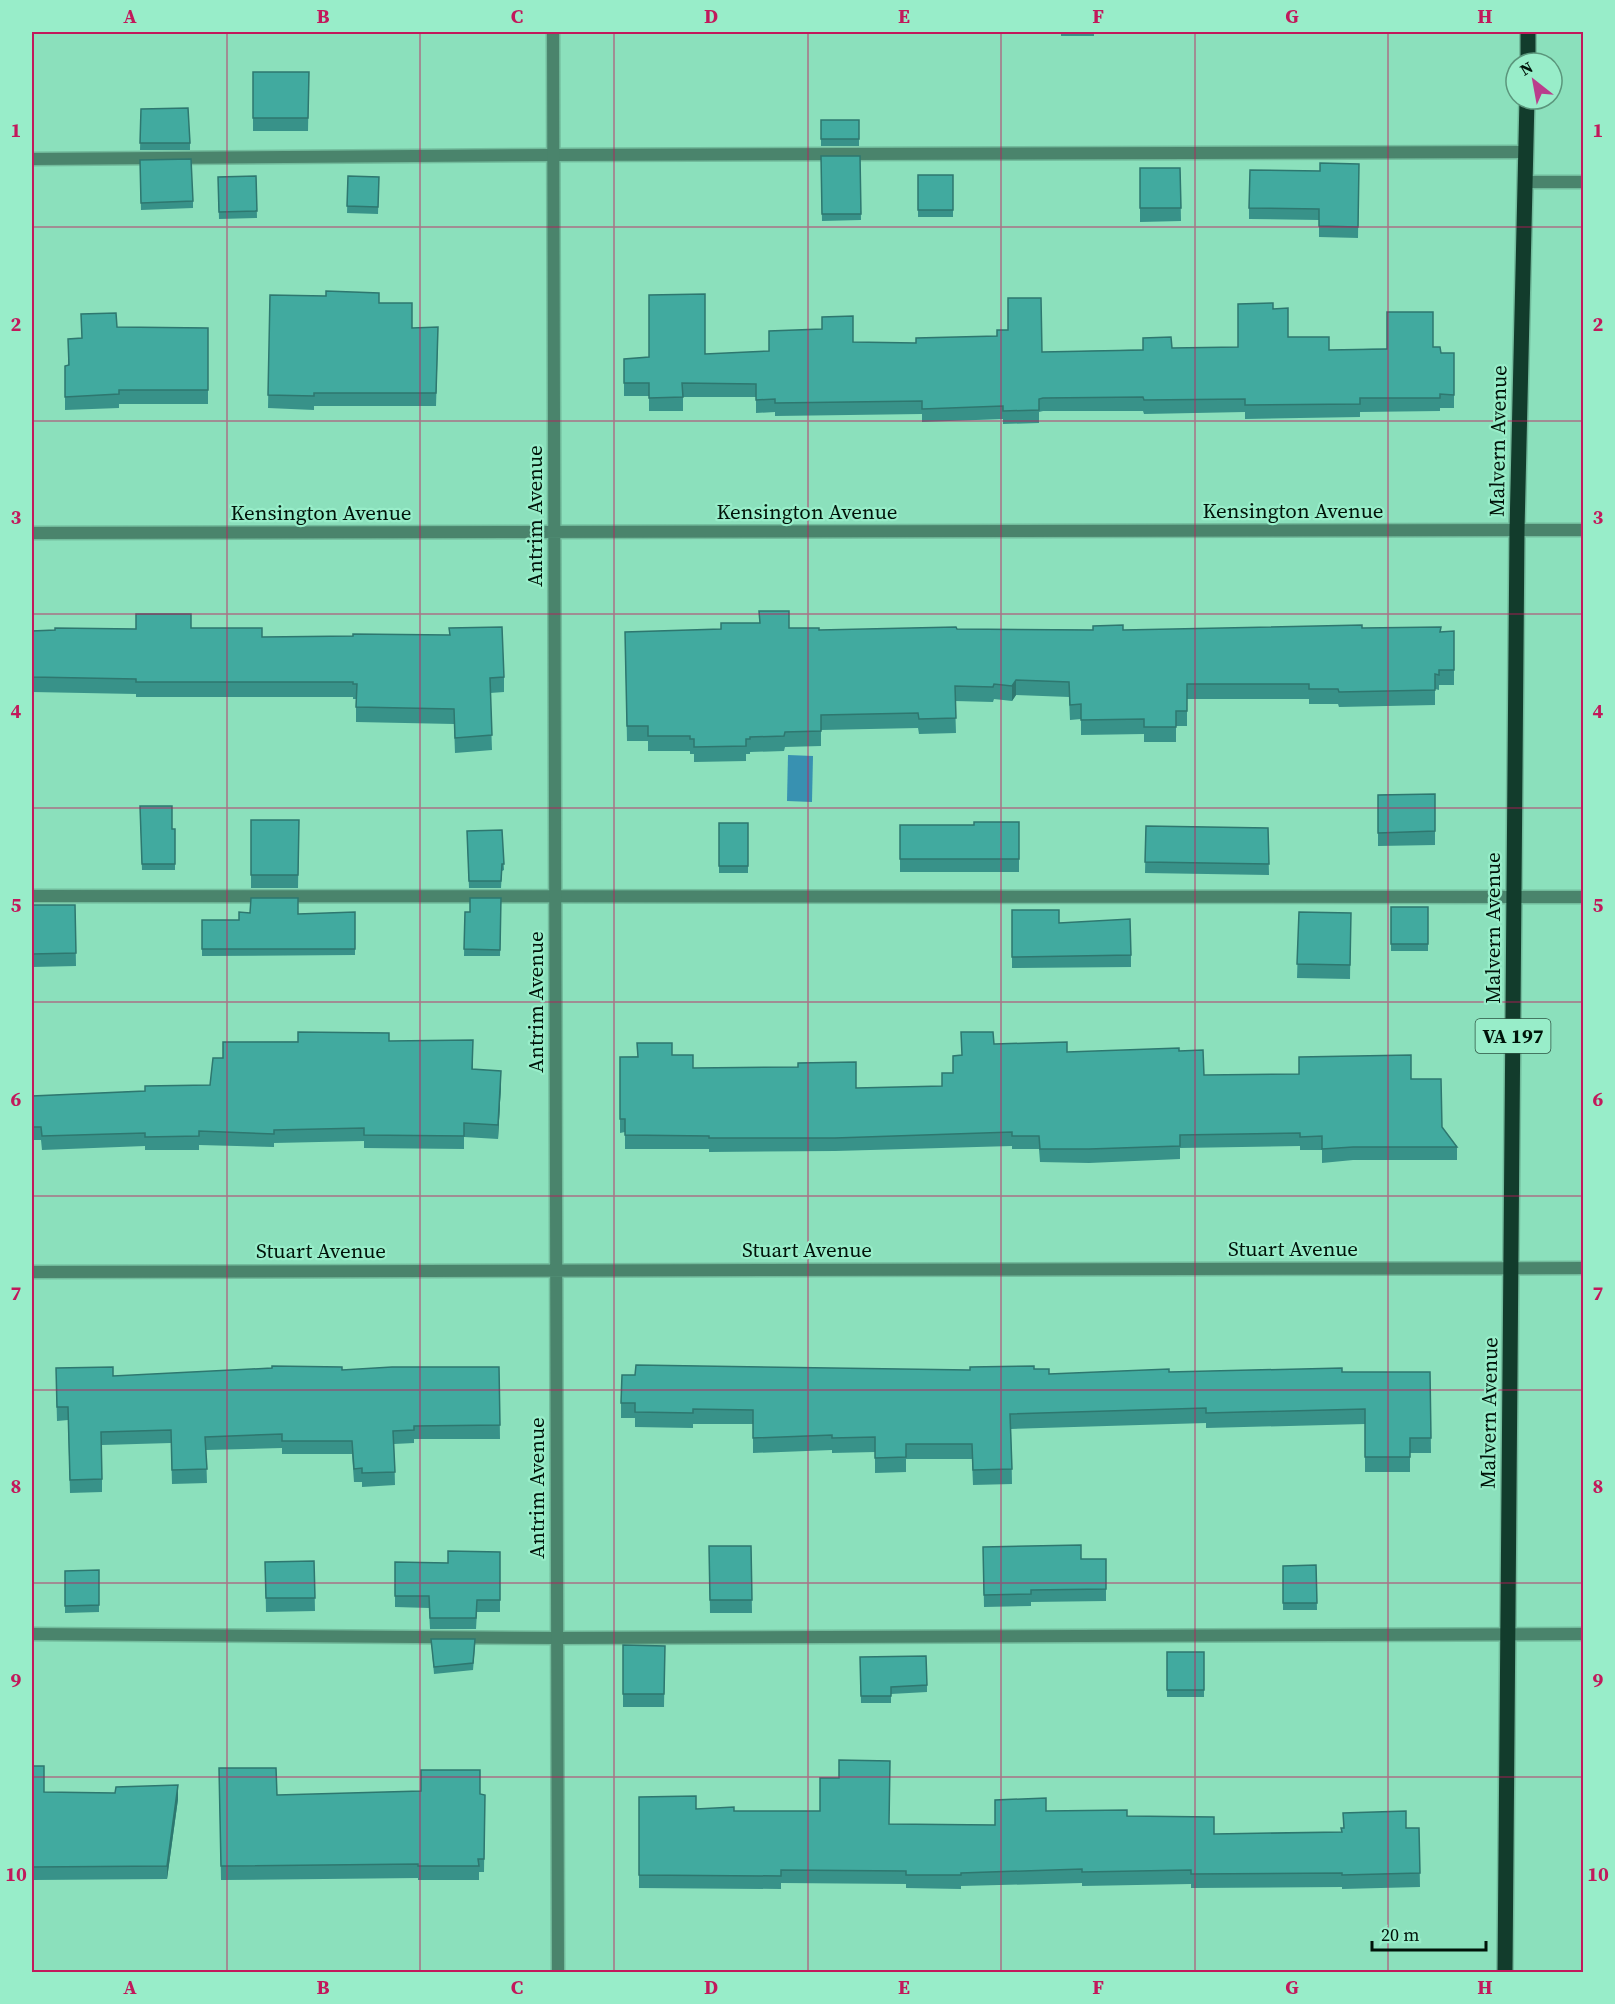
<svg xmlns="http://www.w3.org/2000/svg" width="1615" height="2004" viewBox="0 0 1615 2004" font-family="'Source Serif 4',serif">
  <rect width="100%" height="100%" fill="#8be0bc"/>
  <path fill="#3891b1" d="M 788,755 L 813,756 L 812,802 L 787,801 Z"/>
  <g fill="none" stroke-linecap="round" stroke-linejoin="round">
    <g stroke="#72bb9c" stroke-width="15">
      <path id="service" d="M 32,159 L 553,155 L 1526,152
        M 1525,182 L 1584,182
        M 32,896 L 1584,897
        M 32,1634 L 557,1638 L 1584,1634"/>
    </g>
    <g stroke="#72bb9c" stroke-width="15">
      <path id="minor" d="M 553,32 L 558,1972
        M 32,533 L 1584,530
        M 32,1272 L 1584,1268"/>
    </g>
    <g stroke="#72bb9c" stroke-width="18">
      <path id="primary" d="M 1528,63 L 1528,32
        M 1505,1972 L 1517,530 L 1527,99"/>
    </g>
    <use href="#service" stroke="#4a846c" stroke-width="12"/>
    <use href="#minor" stroke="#4a846c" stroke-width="12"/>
    <use href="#primary" stroke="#123c2c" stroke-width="15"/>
  </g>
  <path fill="#389289" d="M 968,32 L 997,32 L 997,34 L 968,34 Z
    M 1061,32 L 1094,32 L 1094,36 L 1061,36 Z
    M 253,72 L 309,72 L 308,131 L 253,131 Z
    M 141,109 L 190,143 L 190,150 L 140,150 Z
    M 821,120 L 859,120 L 859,146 L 821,146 Z
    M 821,156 L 860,156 L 861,220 L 822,221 Z
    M 140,160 L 193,201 L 193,208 L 141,210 Z
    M 1359,164 L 1358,238 L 1319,237 L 1319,220 L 1249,219 L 1249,208 L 1320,171 Z
    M 1140,168 L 1180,168 L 1181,221 L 1140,222 Z
    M 918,175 L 953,175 L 953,217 L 918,217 Z
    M 256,176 L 257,218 L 219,219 L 218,177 Z
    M 348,176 L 379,177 L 378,214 L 347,213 Z
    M 270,295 L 379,303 L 412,328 L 438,340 L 436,406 L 314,406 L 314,410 L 268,408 Z
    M 1273,309 L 1288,337 L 1329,350 L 1433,347 L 1441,353 L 1454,353 L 1454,408 L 1440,408 L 1440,411 L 1360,412 L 1360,417 L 1245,419 L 1245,412 L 1144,414 L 1143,411 L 1043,411 L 1039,412 L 1039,423 L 1003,424 L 1003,419 L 922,422 L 922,414 L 775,416 L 775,412 L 756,413 L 756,397 L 683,397 L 683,411 L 649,411 L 649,396 L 624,396 L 624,372 L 705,354 L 769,351 L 853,342 L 1042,352 L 1238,347 Z
    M 81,314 L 117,327 L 208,328 L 208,404 L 119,404 L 119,408 L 65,410 L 65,366 L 68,365 L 68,339 L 82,338 Z
    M 191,628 L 262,637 L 504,677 L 504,692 L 490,693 L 492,750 L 455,753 L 454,724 L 356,722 L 356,699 L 353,699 L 353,697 L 136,697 L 136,694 L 32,692 L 32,631 Z
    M 789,628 L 819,630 L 957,629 L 1123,630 L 1362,628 L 1441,632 L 1454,631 L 1454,685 L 1439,685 L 1439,690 L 1435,689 L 1435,705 L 1339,707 L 1338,704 L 1309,704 L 1309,699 L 1187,699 L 1187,726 L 1176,726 L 1176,742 L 1144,742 L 1144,734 L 1081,735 L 1081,719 L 1070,720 L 1069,697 L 1016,695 L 1012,701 L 994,699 L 993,702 L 955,701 L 956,733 L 919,734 L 918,728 L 821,730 L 821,746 L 785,747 L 784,751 L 750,752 L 750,754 L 746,754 L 746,761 L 694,762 L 694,754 L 690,754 L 690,751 L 648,751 L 648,741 L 627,741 L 625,632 Z
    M 1435,794 L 1435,845 L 1378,846 L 1378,795 Z
    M 140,806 L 172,829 L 175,829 L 175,870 L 142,870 Z
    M 251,820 L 299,820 L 298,888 L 251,888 Z
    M 1019,822 L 1019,872 L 900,872 L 900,825 L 974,825 Z
    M 719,823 L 748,823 L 748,873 L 719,873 Z
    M 1146,826 L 1268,828 L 1269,875 L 1145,873 Z
    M 502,830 L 504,870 L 502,871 L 501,888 L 469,888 L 467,831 Z
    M 501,898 L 500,956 L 464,956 L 465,912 L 470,912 Z
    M 32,905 L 75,905 L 76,966 L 32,967 Z
    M 1391,907 L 1428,907 L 1428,951 L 1391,951 Z
    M 1012,910 L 1059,923 L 1131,955 L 1131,967 L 1012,968 Z
    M 355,912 L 355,955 L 202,956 L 202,920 L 239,920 L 298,914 Z
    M 1299,912 L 1351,913 L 1350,979 L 1297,978 Z
    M 389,1041 L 473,1054 L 473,1069 L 501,1084 L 498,1139 L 464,1137 L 464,1149 L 364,1148 L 364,1141 L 274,1143 L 274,1147 L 199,1145 L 199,1150 L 145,1150 L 145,1146 L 42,1150 L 41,1140 L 32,1140 L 32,1096 L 145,1091 L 210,1085 L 223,1058 L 223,1042 Z
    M 994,1044 L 1067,1052 L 1179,1051 L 1204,1075 L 1411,1079 L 1442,1127 L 1457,1147 L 1457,1160 L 1353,1160 L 1322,1163 L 1322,1150 L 1300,1150 L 1300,1146 L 1180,1148 L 1180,1159 L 1089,1163 L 1040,1162 L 1039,1149 L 1012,1149 L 1012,1146 L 835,1151 L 709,1152 L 709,1149 L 625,1149 L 625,1132 L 620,1133 L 620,1057 L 672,1055 L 693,1068 L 856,1088 L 942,1086 L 953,1073 L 961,1055 Z
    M 1582,1363 L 1584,1363 L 1584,1419 L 1583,1419 Z
    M 499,1367 L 500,1439 L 414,1439 L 414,1443 L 394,1444 L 395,1485 L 362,1487 L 362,1482 L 354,1482 L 352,1454 L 282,1454 L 282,1448 L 206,1450 L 207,1483 L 172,1484 L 171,1443 L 102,1445 L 102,1492 L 70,1493 L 68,1420 L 57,1421 L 56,1382 L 113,1376 Z
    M 1034,1369 L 1049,1374 L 1169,1372 L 1430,1372 L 1431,1453 L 1410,1453 L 1410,1472 L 1365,1472 L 1365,1424 L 1206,1428 L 1206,1423 L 1011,1429 L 1012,1484 L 973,1485 L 972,1459 L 906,1459 L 906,1472 L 875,1473 L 875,1452 L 832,1453 L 832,1450 L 753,1453 L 753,1424 L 693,1424 L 693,1428 L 635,1427 L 635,1418 L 621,1418 L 621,1403 L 970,1370 Z
    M 709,1546 L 751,1546 L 752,1613 L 710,1613 Z
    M 983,1547 L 1081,1559 L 1106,1589 L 1106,1601 L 1031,1602 L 1031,1606 L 984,1607 Z
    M 500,1552 L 500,1612 L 477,1612 L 476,1629 L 430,1629 L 429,1608 L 395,1607 L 395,1562 L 448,1563 Z
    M 314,1561 L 315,1611 L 266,1612 L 265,1562 Z
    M 1316,1565 L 1317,1610 L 1283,1610 L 1283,1566 Z
    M 99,1570 L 99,1612 L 65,1613 L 65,1571 Z
    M 431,1639 L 475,1646 L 473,1670 L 434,1674 Z
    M 623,1645 L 665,1646 L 664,1707 L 623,1707 Z
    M 1167,1652 L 1204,1652 L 1204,1697 L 1167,1697 Z
    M 860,1657 L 927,1685 L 927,1692 L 891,1694 L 891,1703 L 861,1703 Z
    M 32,1766 L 44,1792 L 178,1799 L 167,1879 L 32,1880 Z
    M 219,1768 L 277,1795 L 485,1795 L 484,1872 L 479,1872 L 479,1880 L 418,1880 L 418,1878 L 221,1880 Z
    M 639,1797 L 696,1809 L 734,1811 L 889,1824 L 995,1825 L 1046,1811 L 1127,1816 L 1214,1834 L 1342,1832 L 1406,1828 L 1419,1828 L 1420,1887 L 1342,1889 L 1342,1887 L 1191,1888 L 1191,1884 L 1082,1886 L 1082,1883 L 961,1886 L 961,1889 L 906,1888 L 906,1884 L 781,1883 L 781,1889 L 639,1888 Z"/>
  <path fill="#2e776f" d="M 1016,680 L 1016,695 L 1012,701 L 1012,686 Z
    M 501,1071 L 501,1084 L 498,1139 L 498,1125 Z
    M 178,1785 L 178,1799 L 167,1879 L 167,1866 Z"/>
  <path fill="#41aa9f" stroke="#2e776f" stroke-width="1.5" d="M 253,72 L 309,72 L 308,118 L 253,118 Z
    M 188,108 L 190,143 L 140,143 L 141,109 Z
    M 821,120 L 859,120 L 859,139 L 821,139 Z
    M 821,156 L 860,156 L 861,214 L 822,214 Z
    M 191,159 L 193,201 L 141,203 L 140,160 Z
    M 1320,163 L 1359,164 L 1358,227 L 1319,226 L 1319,209 L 1249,208 L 1250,170 L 1320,171 Z
    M 1140,168 L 1180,168 L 1181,208 L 1140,208 Z
    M 918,175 L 953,175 L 953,210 L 918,210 Z
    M 256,176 L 257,211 L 219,212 L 218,177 Z
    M 348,176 L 379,177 L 378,207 L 347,206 Z
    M 326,291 L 379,293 L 379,303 L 412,303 L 412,328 L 438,327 L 436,393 L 314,393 L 314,396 L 268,395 L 270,295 L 326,296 Z
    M 705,294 L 705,354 L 769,351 L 769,331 L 822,329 L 822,317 L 853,316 L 853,342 L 916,343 L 916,338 L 997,336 L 997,330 L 1008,330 L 1008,298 L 1041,298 L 1042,352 L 1143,350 L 1143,338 L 1171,337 L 1172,348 L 1238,347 L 1238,304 L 1273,303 L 1273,309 L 1288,308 L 1288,337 L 1329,337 L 1329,350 L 1387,349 L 1387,312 L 1433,312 L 1433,347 L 1440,347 L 1441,353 L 1454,353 L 1454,395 L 1440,394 L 1440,398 L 1360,398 L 1360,404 L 1245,405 L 1245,399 L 1144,400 L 1143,397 L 1043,398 L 1039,399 L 1039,410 L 1003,411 L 1003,406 L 922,409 L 922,401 L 775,403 L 775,399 L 756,400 L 756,384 L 682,383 L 683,397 L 649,398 L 649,383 L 624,383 L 624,359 L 649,357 L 649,295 Z
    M 116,313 L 117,327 L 208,328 L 208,390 L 119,390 L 119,394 L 65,397 L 65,366 L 69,365 L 68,339 L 82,338 L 81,314 Z
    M 759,611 L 789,611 L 789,628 L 819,628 L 819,630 L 956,627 L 957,629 L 1093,630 L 1093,626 L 1123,625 L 1123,630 L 1362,625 L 1362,628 L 1441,627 L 1440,632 L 1454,631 L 1454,670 L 1439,670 L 1439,675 L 1435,674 L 1435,690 L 1339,692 L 1338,689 L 1309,689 L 1309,684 L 1187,684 L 1187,711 L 1176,711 L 1176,727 L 1144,727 L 1144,719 L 1081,720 L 1081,704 L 1070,705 L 1069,682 L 1016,680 L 1012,686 L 994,684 L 993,687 L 955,686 L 956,718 L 919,719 L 918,713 L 821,715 L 821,731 L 785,732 L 784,736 L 750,737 L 750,739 L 746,739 L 746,746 L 694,747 L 694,739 L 690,739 L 690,736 L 648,736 L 648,726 L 627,726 L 625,632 L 721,629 L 721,623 L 760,623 Z
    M 136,614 L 191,614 L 191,628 L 262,628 L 262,637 L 353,636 L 353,634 L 450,635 L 449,628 L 502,627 L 504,677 L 490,678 L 492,735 L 455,738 L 454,709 L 356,707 L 357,684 L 353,684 L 353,682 L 136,682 L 136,679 L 32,677 L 32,631 L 55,630 L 55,628 L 136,629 Z
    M 1435,794 L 1435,831 L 1378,833 L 1378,795 Z
    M 140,806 L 172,806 L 172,829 L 175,829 L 175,864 L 142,864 Z
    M 251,820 L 299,820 L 298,875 L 251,875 Z
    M 974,822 L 1019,822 L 1019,859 L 900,859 L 900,825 L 974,825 Z
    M 719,823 L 748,823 L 748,866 L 719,866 Z
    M 1146,826 L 1268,828 L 1269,864 L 1145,862 Z
    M 502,830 L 504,864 L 502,864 L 501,881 L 469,881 L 467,831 Z
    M 251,898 L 298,898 L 298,914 L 355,912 L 355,949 L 202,949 L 202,920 L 239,920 L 239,912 L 250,913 Z
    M 470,898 L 501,898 L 500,950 L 464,949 L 465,912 L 470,912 Z
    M 32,905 L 75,905 L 76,953 L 32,954 Z
    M 1391,907 L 1428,907 L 1428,944 L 1391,944 Z
    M 1012,910 L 1059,910 L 1059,923 L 1130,919 L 1131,955 L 1012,957 Z
    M 1299,912 L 1351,913 L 1350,965 L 1297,964 Z
    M 298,1032 L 389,1033 L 389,1041 L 473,1040 L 472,1069 L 501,1071 L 498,1125 L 464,1123 L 464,1136 L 364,1135 L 364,1128 L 274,1130 L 274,1134 L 199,1131 L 199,1136 L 145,1137 L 145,1133 L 42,1136 L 41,1127 L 32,1127 L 32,1096 L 145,1091 L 145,1086 L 210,1085 L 213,1058 L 223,1058 L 223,1042 L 298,1042 Z
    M 961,1032 L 993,1032 L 994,1044 L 1067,1042 L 1067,1052 L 1179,1048 L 1179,1051 L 1203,1050 L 1204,1075 L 1299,1074 L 1299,1057 L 1411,1055 L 1411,1079 L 1441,1079 L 1442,1127 L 1457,1147 L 1353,1147 L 1322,1149 L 1322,1136 L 1300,1137 L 1300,1133 L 1180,1135 L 1180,1146 L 1089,1149 L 1040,1149 L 1039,1136 L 1012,1136 L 1012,1132 L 835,1138 L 709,1138 L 709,1136 L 625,1135 L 625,1119 L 620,1119 L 620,1057 L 638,1057 L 637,1043 L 672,1043 L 672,1055 L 693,1055 L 693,1068 L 798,1067 L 798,1063 L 856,1062 L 856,1088 L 942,1086 L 942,1073 L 953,1073 L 953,1056 L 962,1055 Z
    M 1582,1363 L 1584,1363 L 1584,1406 L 1583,1406 Z
    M 636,1365 L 970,1370 L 970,1367 L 1034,1366 L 1034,1369 L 1049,1369 L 1049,1374 L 1169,1369 L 1169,1372 L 1342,1368 L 1342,1372 L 1430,1372 L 1431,1438 L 1410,1438 L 1410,1457 L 1365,1457 L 1365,1409 L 1206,1413 L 1206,1408 L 1010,1414 L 1012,1469 L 973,1470 L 972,1444 L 906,1444 L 906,1457 L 875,1458 L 875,1437 L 832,1438 L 832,1435 L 753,1438 L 753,1410 L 693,1409 L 693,1413 L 635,1412 L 635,1403 L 621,1403 L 622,1375 L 635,1375 Z
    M 272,1366 L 342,1367 L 342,1370 L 392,1367 L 499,1367 L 500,1425 L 414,1426 L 414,1430 L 393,1431 L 395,1472 L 362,1473 L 362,1468 L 354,1469 L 352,1441 L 282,1441 L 282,1434 L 205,1437 L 207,1469 L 172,1470 L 171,1430 L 101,1432 L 102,1479 L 70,1480 L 68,1407 L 57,1407 L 56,1368 L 113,1367 L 113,1376 L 272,1368 Z
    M 1081,1545 L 1081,1559 L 1106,1559 L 1106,1589 L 1031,1590 L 1031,1594 L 984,1595 L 983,1547 Z
    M 709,1546 L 751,1546 L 752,1600 L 710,1600 Z
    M 448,1551 L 500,1552 L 500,1600 L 477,1600 L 476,1618 L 430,1618 L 429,1596 L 395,1596 L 395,1562 L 448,1563 Z
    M 314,1561 L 315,1598 L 266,1598 L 265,1562 Z
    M 1316,1565 L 1317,1603 L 1283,1603 L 1283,1566 Z
    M 99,1570 L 99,1605 L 65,1606 L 65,1571 Z
    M 431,1639 L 475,1639 L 473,1663 L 434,1667 Z
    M 623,1645 L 665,1646 L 664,1694 L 623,1694 Z
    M 1167,1652 L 1204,1652 L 1204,1690 L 1167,1690 Z
    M 926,1656 L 927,1685 L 891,1687 L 891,1696 L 861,1696 L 860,1657 Z
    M 839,1760 L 890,1761 L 889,1824 L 995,1825 L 995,1800 L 1046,1798 L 1046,1811 L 1127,1810 L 1127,1816 L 1214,1817 L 1214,1834 L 1342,1832 L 1341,1828 L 1344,1828 L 1343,1813 L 1406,1811 L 1406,1828 L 1419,1828 L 1420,1873 L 1342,1875 L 1342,1873 L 1191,1874 L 1191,1870 L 1082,1872 L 1082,1869 L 961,1873 L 961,1875 L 906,1875 L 906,1871 L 781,1870 L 781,1876 L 639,1875 L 639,1797 L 696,1796 L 696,1809 L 734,1807 L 734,1811 L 820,1811 L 820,1778 L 839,1778 Z
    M 32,1766 L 44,1766 L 44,1792 L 115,1793 L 116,1787 L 178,1785 L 167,1866 L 32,1867 Z
    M 219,1768 L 276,1768 L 277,1795 L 421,1791 L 421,1770 L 480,1770 L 480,1794 L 485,1795 L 484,1859 L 478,1859 L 479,1866 L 418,1866 L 418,1864 L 221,1866 Z"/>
  <path fill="none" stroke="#c2185b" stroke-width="1.5" stroke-opacity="0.55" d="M 227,32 L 227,1972M 420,32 L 420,1972M 614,32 L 614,1972M 808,32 L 808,1972M 1001,32 L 1001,1972M 1195,32 L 1195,1972M 1388,32 L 1388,1972M 32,227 L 1584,227M 32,421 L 1584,421M 32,614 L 1584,614M 32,808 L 1584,808M 32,1002 L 1584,1002M 32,1196 L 1584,1196M 32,1390 L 1584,1390M 32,1583 L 1584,1583M 32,1777 L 1584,1777"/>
  <g text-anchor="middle" stroke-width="4.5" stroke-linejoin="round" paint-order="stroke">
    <rect fill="#98edc9" stroke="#2e5443" stroke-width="1.5" x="1475.5" y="1019" width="75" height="34" rx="4.5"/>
    <g font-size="20" font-weight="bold" fill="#001309">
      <text x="1513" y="1043">VA 197</text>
    </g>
    <g font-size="21" fill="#001309" stroke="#98edc9">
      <text transform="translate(1498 441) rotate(-89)" y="7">Malvern Avenue</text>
      <text x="1293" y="518">Kensington Avenue</text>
      <text x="807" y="519">Kensington Avenue</text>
      <text x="321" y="520">Kensington Avenue</text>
      <text transform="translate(535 516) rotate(-90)" y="7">Antrim Avenue</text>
      <text transform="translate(1493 928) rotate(-90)" y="7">Malvern Avenue</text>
      <text transform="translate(536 1002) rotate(-90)" y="7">Antrim Avenue</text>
      <text x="1293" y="1256">Stuart Avenue</text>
      <text x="807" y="1257">Stuart Avenue</text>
      <text x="321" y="1258">Stuart Avenue</text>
      <text transform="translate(1489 1413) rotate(-89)" y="7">Malvern Avenue</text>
      <text transform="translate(537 1488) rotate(-90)" y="7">Antrim Avenue</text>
    </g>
  </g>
  <rect width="1615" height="2004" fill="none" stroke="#98edc9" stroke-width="66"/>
  <g transform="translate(1534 81) rotate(329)"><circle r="28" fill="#98edc9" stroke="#5b967c" stroke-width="1.5"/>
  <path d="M0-4.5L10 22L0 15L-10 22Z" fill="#ba3d8c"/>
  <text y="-9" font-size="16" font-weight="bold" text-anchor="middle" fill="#001309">N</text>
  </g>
  <path d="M1372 1941v9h114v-9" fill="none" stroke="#001309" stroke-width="3"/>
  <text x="1381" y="1941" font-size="18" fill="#001309" stroke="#98edc9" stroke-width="4.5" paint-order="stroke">20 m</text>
  <rect x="33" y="33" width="1549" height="1938" fill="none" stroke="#c2185b" stroke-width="2"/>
  <g font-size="20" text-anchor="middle" font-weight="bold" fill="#c2185b">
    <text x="130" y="23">A</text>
    <text x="323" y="23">B</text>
    <text x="517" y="23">C</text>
    <text x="711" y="23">D</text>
    <text x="904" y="23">E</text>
    <text x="1098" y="23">F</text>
    <text x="1292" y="23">G</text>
    <text x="1485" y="23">H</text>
    <text x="16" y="137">1</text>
    <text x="1598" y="137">1</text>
    <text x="16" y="331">2</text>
    <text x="1598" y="331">2</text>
    <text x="16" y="524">3</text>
    <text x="1598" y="524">3</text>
    <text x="16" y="718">4</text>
    <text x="1598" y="718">4</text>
    <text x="16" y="912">5</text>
    <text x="1598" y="912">5</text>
    <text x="16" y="1106">6</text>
    <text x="1598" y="1106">6</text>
    <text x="16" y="1300">7</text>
    <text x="1598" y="1300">7</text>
    <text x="16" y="1493">8</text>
    <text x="1598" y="1493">8</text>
    <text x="16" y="1687">9</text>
    <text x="1598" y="1687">9</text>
    <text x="16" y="1881">10</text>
    <text x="1598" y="1881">10</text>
    <text x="130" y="1994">A</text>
    <text x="323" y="1994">B</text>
    <text x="517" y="1994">C</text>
    <text x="711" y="1994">D</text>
    <text x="904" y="1994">E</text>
    <text x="1098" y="1994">F</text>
    <text x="1292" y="1994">G</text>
    <text x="1485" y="1994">H</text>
  </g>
</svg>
